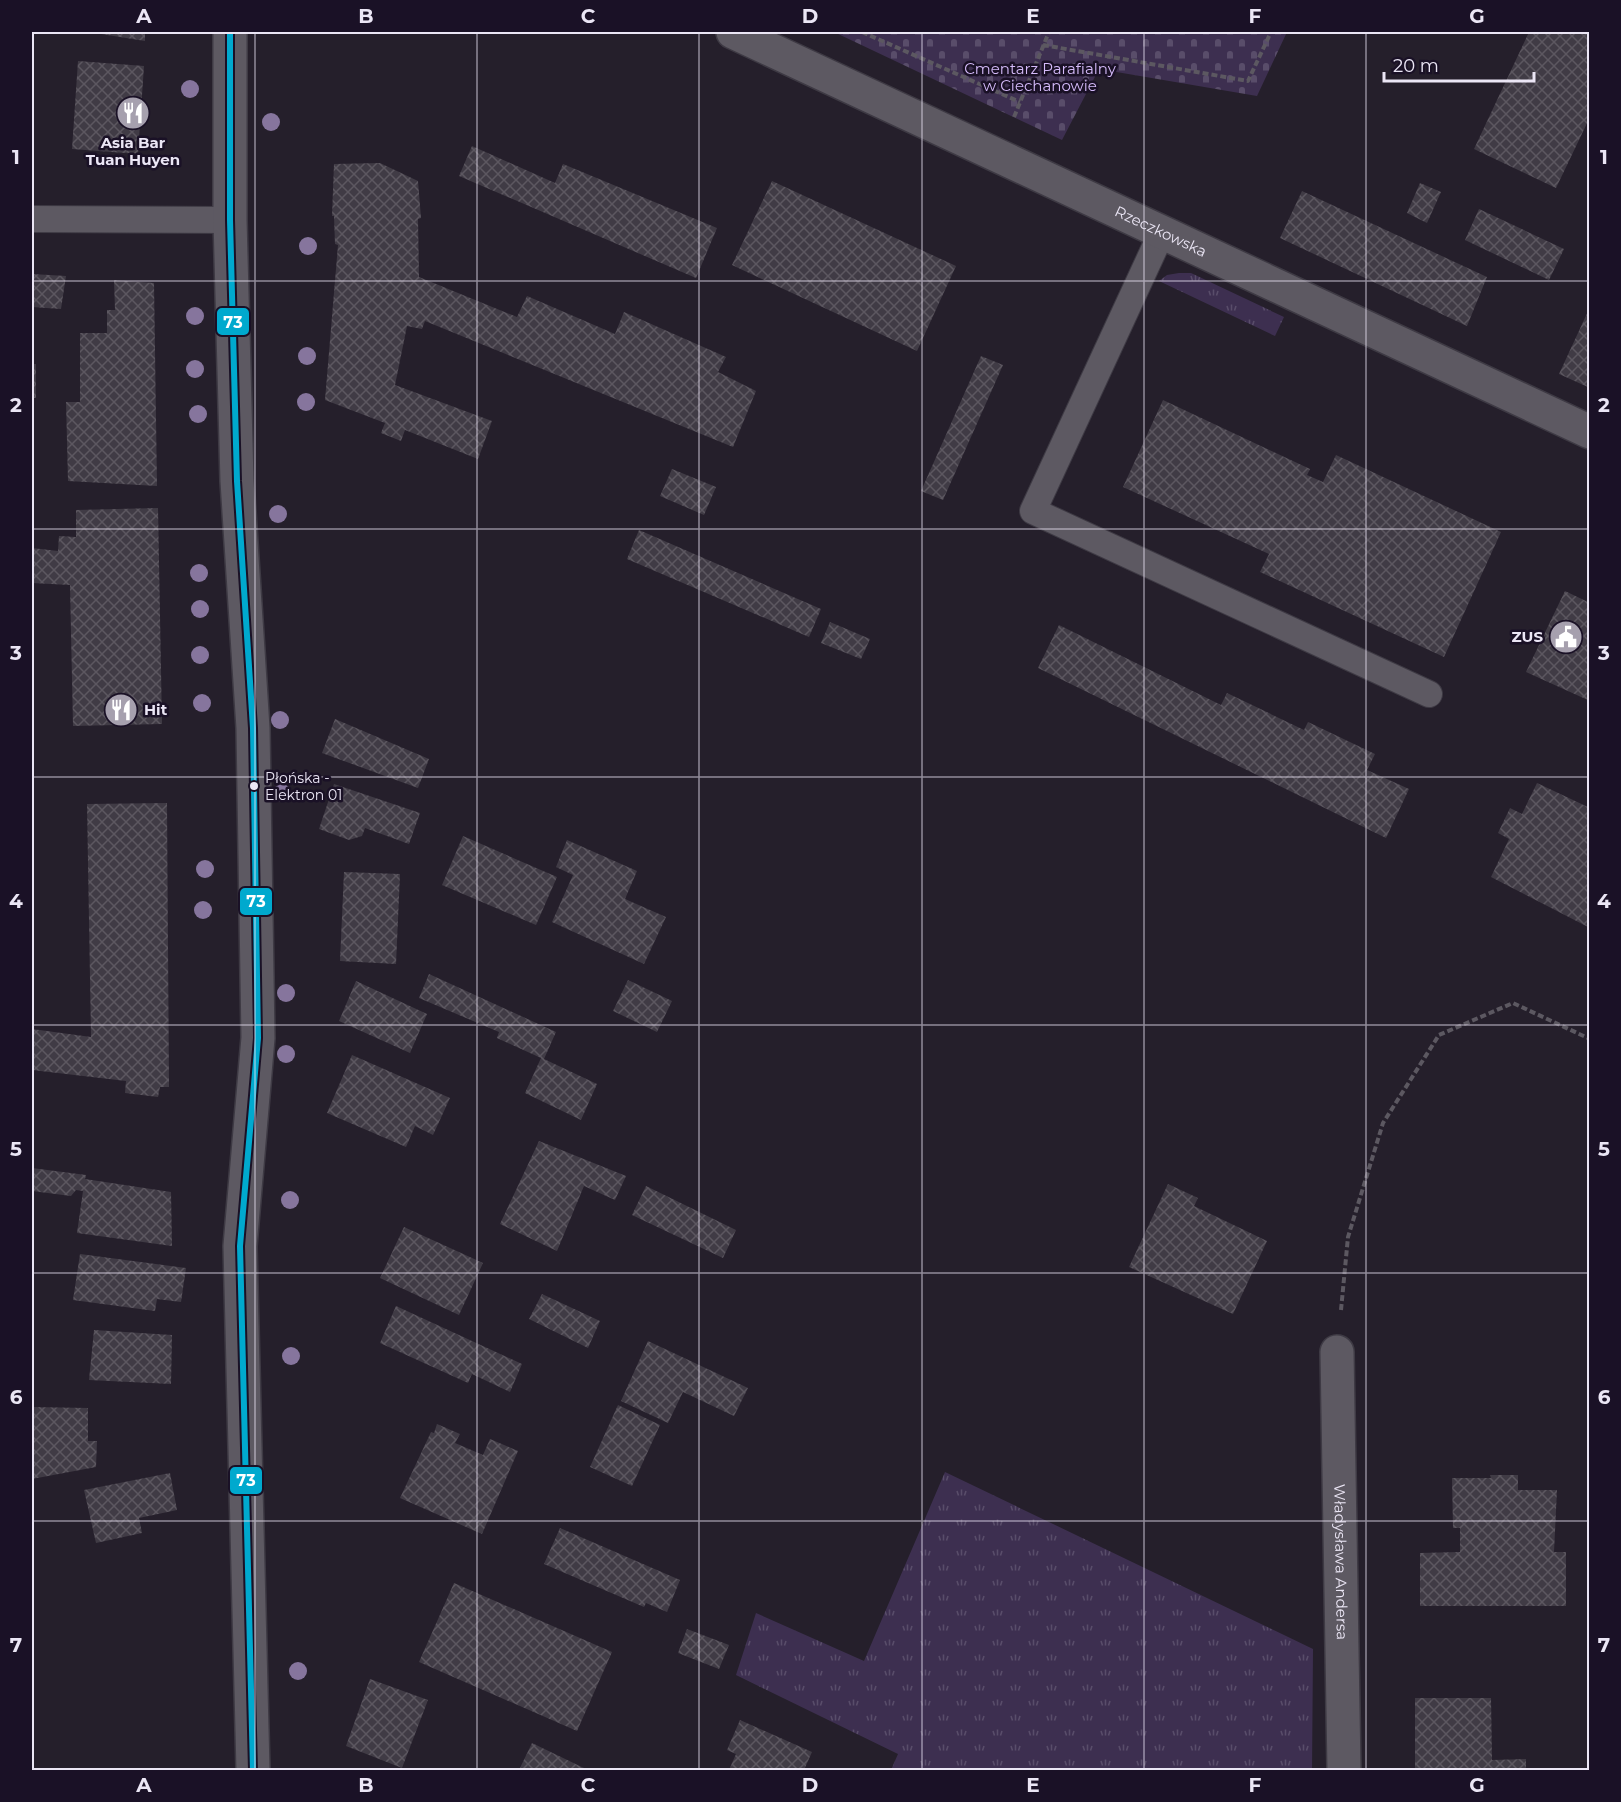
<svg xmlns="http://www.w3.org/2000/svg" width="1621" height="1802" viewBox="0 0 1621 1802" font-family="Montserrat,sans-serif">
  <defs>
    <pattern id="grass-tufts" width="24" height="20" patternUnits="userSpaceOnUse" patternTransform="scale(1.5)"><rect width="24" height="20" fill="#3d2f50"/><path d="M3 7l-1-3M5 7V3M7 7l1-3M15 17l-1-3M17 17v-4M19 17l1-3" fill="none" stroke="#594d6a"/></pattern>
    <pattern id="cemetery-stones" width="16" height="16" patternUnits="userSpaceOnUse" patternTransform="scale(1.5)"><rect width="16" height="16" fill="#3d2f50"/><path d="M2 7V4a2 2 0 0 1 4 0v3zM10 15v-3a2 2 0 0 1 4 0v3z" fill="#594d6a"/></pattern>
    <pattern id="building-cross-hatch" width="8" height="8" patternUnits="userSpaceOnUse" patternTransform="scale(1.5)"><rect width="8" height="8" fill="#403b45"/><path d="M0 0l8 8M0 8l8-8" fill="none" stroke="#5c5760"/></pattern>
  </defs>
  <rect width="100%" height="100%" fill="#251f2b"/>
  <path fill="url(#grass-tufts)" d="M 1179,273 L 1191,273 L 1284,317 L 1275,336 L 1159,281 L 1167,275 Z
    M 945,1472 L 1313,1649 L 1312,1770 L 891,1770 L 898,1754 L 736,1675 L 756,1613 L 864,1661 Z"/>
  <path fill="url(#cemetery-stones)" d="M 834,32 L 1287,32 L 1257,96 L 1099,69 L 1062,140 Z"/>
  <path fill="url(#building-cross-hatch)" d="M 95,32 L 145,32 L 145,41 L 95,33 Z
    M 1529,32 L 1590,32 L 1590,117 L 1556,188 L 1474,149 Z
    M 78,61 L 144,66 L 138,154 L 72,149 Z
    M 472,146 L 555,183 L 563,164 L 717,228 L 696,278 L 459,176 Z
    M 380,163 L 418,181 L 421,218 L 418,219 L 419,277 L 517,317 L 527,296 L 615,334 L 624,312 L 726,357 L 718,372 L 756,391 L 733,447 L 425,321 L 422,329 L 407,326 L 395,385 L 492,421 L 478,459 L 405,430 L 401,441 L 381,433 L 385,423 L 325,400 L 338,245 L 335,244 L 334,216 L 332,216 L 334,164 Z
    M 772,181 L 956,266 L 917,351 L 732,265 Z
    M 1420,183 L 1441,192 L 1427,223 L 1407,213 Z
    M 1302,191 L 1487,277 L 1467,326 L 1280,238 Z
    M 1479,209 L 1564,249 L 1549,280 L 1465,240 Z
    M 32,274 L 66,276 L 61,309 L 32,307 Z
    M 114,280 L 154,283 L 157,486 L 68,481 L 66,402 L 80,402 L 80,333 L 107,333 L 107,310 L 115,310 Z
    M 1590,307 L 1590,388 L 1559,374 Z
    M 981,356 L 1003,365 L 943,500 L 921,491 Z
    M 32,364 L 36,364 L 36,398 L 32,398 Z
    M 1163,400 L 1310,469 L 1307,475 L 1323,482 L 1336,455 L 1501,532 L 1444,657 L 1260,572 L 1269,554 L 1123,487 Z
    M 672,469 L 716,487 L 704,515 L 660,496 Z
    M 158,508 L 162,724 L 73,726 L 70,585 L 32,583 L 32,548 L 58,551 L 59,536 L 76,537 L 76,510 Z
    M 639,530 L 821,609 L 809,637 L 627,559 Z
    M 1565,591 L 1590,603 L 1590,701 L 1526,672 Z
    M 830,622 L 870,639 L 861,659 L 821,643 Z
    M 1059,625 L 1221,705 L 1227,693 L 1304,730 L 1308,722 L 1375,754 L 1367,770 L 1409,789 L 1386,838 L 1038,668 Z
    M 335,719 L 429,759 L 418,788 L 322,753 Z
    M 1537,783 L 1590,808 L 1590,928 L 1491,877 L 1509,839 L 1498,833 L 1510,808 L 1522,814 Z
    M 334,784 L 420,813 L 409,844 L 365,828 L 362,836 L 349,840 L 319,829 Z
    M 167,803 L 169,1087 L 160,1087 L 158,1097 L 125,1093 L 126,1081 L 32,1070 L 32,1029 L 91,1037 L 87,804 Z
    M 463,836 L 557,877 L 536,925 L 442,885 Z
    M 567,840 L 637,871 L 625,899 L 666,917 L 644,964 L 552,922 L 573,875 L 556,867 Z
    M 344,872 L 400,874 L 396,964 L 340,961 Z
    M 429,974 L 556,1032 L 544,1059 L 597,1084 L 581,1120 L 525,1093 L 541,1058 L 497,1038 L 499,1032 L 419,998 Z
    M 628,980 L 672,1001 L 657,1032 L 613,1011 Z
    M 356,981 L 427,1014 L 410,1053 L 339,1021 Z
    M 352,1055 L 450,1098 L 433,1135 L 415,1126 L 406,1147 L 327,1113 Z
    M 539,1141 L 626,1176 L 615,1200 L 584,1186 L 557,1251 L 500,1224 Z
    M 32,1168 L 86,1175 L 85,1179 L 171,1192 L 172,1246 L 77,1233 L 83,1191 L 76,1190 L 71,1196 L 32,1191 Z
    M 1168,1184 L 1198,1198 L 1194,1206 L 1267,1241 L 1233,1314 L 1129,1267 Z
    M 646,1186 L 736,1230 L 723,1258 L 632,1215 Z
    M 404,1227 L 483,1263 L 459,1315 L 380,1278 Z
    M 80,1254 L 186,1268 L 181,1302 L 157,1299 L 155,1311 L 73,1300 Z
    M 542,1294 L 600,1321 L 588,1348 L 529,1319 Z
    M 396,1306 L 522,1364 L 510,1392 L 472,1374 L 468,1383 L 380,1343 Z
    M 94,1330 L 172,1335 L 171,1384 L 89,1380 Z
    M 648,1341 L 748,1388 L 734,1416 L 683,1392 L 668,1423 L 621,1401 Z
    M 618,1405 L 660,1425 L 632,1486 L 590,1467 Z
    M 32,1407 L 88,1408 L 88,1441 L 97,1441 L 96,1467 L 32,1479 Z
    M 437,1424 L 460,1434 L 455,1443 L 483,1455 L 490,1439 L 518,1451 L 482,1534 L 400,1498 L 431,1432 L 434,1433 Z
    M 170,1473 L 177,1510 L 139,1518 L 142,1533 L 96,1543 L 84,1490 Z
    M 1490,1475 L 1518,1475 L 1518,1490 L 1557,1490 L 1554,1552 L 1566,1552 L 1566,1606 L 1420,1606 L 1420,1553 L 1460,1552 L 1460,1528 L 1453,1528 L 1452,1478 L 1491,1478 Z
    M 560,1528 L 680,1580 L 667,1612 L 646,1603 L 644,1607 L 544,1564 Z
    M 454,1583 L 612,1652 L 577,1731 L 419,1662 Z
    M 687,1629 L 729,1645 L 719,1669 L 678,1653 Z
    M 370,1679 L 428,1700 L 402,1768 L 346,1746 Z
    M 1415,1698 L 1491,1698 L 1492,1760 L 1526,1759 L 1526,1770 L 1415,1770 Z
    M 740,1720 L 812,1752 L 804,1770 L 729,1770 L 736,1754 L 727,1750 Z
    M 532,1743 L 588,1770 L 519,1770 Z"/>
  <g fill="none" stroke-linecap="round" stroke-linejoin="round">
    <g stroke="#3e3a44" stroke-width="28">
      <path id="service" d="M 32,219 L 230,220
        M 1162,232 L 1033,511 L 1429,694"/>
    </g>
    <g stroke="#3e3a44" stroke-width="36">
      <g id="minor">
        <path id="s1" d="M 733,32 L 1590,432"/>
        <path id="s2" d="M 1337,1352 L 1344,1770"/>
      </g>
    </g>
    <g stroke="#3e3a44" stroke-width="36">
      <path id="tertiary" d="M 230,32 L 230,220 L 237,481 L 253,728 L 258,1038 L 240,1246 L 253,1770"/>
    </g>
    <path stroke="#5c5861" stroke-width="4" stroke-dasharray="6 3" stroke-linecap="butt" d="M 862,32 L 1020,102
      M 1043,45 L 1248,81 L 1271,32
      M 1014,117 L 1049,32
      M 1341,1310 L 1348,1237 L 1383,1123 L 1439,1035 L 1513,1003 L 1590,1039"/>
    <use href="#service" stroke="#5d5962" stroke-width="26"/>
    <use href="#minor" stroke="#5d5962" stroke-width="33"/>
    <use href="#tertiary" stroke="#5d5962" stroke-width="33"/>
    <g stroke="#1a1126" stroke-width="10">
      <path id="bus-1" d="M 230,32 L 230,220 L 237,481 L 253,728 L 258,1038 L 240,1246 L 253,1770"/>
    </g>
    <use href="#bus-1" stroke="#00a9ce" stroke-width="6"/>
  </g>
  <g fill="#86759d">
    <circle cx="190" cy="89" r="9"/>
    <circle cx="271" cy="122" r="9"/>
    <circle cx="308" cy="246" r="9"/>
    <circle cx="195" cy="316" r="9"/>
    <circle cx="307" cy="356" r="9"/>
    <circle cx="195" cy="369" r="9"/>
    <circle cx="306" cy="402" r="9"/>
    <circle cx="198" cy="414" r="9"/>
    <circle cx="278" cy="514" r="9"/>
    <circle cx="199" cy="573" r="9"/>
    <circle cx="200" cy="609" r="9"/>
    <circle cx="200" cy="655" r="9"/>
    <circle cx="202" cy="703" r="9"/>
    <circle cx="280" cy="720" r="9"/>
    <circle cx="282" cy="793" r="9"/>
    <circle cx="205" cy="869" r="9"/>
    <circle cx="203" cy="910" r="9"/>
    <circle cx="286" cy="993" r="9"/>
    <circle cx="286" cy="1054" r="9"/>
    <circle cx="290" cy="1200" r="9"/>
    <circle cx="291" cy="1356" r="9"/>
    <circle cx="298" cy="1671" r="9"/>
  </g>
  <path fill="none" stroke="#ebe6f5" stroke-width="1.5" stroke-opacity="0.55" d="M 255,32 L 255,1770M 477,32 L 477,1770M 699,32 L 699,1770M 922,32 L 922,1770M 1144,32 L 1144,1770M 1366,32 L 1366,1770M 32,281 L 1590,281M 32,529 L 1590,529M 32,777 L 1590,777M 32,1025 L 1590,1025M 32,1273 L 1590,1273M 32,1521 L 1590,1521"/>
  <defs>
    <g id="restaurant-disc" transform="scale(1.725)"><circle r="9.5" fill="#a6a0ae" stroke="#1a1126"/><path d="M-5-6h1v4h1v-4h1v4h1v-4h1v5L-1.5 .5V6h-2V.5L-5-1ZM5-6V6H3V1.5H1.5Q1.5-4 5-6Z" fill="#fff"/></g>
    <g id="civic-disc" transform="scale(1.725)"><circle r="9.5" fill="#a6a0ae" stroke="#1a1126"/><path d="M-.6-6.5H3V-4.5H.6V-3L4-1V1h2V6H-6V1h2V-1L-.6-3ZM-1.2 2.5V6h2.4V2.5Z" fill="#fff"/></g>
  </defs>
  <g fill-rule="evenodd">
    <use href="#restaurant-disc" x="133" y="113"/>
    <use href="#civic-disc" x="1566" y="637"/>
    <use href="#restaurant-disc" x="121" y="710"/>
  </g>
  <circle fill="#ebe6f5" stroke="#1a1126" stroke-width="2" cx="254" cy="786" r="5"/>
  <g text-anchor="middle" stroke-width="5" stroke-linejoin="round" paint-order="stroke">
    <g font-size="14" fill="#ebe6f5" stroke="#1a1126" text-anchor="start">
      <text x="265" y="783">Płońska -<tspan x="265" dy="17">Elektron 01</tspan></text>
    </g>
    <g font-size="15" fill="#d5bbfa" stroke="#1a1126">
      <text x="1040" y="74">Cmentarz Parafialny<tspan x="1040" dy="17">w Ciechanowie</tspan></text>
    </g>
    <g font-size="15" font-weight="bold" fill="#ebe6f5" stroke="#1a1126">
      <text x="133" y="148">Asia Bar<tspan x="133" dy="17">Tuan Huyen</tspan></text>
      <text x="1543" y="642" text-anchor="end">ZUS</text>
      <text x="144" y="715" text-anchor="start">Hit</text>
    </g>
    <g font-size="15" fill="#ebe6f5" stroke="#1a1126">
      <text dy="5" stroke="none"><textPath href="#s1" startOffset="472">Rzeczkowska</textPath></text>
      <text dy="5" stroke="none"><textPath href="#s2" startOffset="210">Władysława Andersa</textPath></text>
    </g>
  </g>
  <g stroke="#1a1126" stroke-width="2">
    <rect x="216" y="307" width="34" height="29" rx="6" fill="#00a9ce"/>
    <rect x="239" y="887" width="34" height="29" rx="6" fill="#00a9ce"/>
    <rect x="229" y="1466" width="34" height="29" rx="6" fill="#00a9ce"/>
  </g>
  <g font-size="16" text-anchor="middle" font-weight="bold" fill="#fff">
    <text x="233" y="328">73</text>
    <text x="256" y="907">73</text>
    <text x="246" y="1486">73</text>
  </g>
  <rect width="1621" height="1802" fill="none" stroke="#1a1126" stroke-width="66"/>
  <path d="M1384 72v9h150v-9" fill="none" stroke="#ebe6f5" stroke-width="3"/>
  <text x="1393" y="72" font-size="18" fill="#ebe6f5" stroke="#1a1126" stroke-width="4.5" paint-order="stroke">20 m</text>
  <rect x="33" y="33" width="1555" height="1736" fill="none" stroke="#ebe6f5" stroke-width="2"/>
  <g font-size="20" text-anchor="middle" font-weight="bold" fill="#ebe6f5">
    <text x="144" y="23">A</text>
    <text x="366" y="23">B</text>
    <text x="588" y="23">C</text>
    <text x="810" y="23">D</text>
    <text x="1033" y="23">E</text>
    <text x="1255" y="23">F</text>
    <text x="1477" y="23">G</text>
    <text x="16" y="164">1</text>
    <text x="1604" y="164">1</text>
    <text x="16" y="412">2</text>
    <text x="1604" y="412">2</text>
    <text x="16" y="660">3</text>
    <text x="1604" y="660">3</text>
    <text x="16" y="908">4</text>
    <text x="1604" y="908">4</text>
    <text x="16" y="1156">5</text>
    <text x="1604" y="1156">5</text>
    <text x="16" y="1404">6</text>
    <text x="1604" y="1404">6</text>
    <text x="16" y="1652">7</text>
    <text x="1604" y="1652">7</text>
    <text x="144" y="1792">A</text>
    <text x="366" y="1792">B</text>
    <text x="588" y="1792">C</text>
    <text x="810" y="1792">D</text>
    <text x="1033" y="1792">E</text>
    <text x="1255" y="1792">F</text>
    <text x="1477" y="1792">G</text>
  </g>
</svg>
